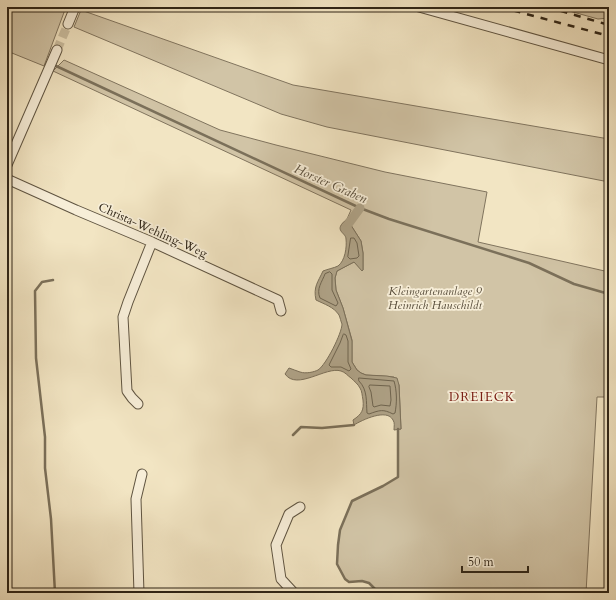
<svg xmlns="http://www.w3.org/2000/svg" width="616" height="600" viewBox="0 0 616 600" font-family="Cardo,serif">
  <rect width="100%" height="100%" fill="#f2e5c3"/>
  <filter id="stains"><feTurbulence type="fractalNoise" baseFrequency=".005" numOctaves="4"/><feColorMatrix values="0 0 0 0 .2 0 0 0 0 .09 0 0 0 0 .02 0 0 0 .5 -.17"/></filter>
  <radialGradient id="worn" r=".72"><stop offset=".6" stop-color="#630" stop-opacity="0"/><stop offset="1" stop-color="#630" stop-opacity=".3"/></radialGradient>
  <path fill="#d1c4a6" stroke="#80745e" d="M 7,7 L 66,7 L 44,66 L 7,51 Z
    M 555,7 L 609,7 L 609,18 L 598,19 Z
    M 81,10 L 293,85 L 609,139 L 609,182 L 327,127 L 281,114 L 74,27 Z
    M 64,60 L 220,130 L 276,145 L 385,172 L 487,192 L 478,242 L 609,272 L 609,397 L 597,397 L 586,593 L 379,593 L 369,583 L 362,581 L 349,582 L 345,579 L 337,564 L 338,545 L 340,530 L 352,501 L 383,486 L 398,477 L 398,429 L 401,429 L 399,385 L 394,377 L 366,375 L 361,373 L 357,370 L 352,362 L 352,340 L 343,308 L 336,290 L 335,278 L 337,271 L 354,262 L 363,270 L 363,253 L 361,241 L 347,219 L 351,210 L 53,71 Z"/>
  <path fill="#afa388" stroke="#7b705a" d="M 347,219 L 361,241 L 363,253 L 363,270 L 362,271 L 354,262 L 337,271 L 335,278 L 336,290 L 343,308 L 352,341 L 352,362 L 357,370 L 361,373 L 366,375 L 387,376 L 397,378 L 399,385 L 401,429 L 394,430 C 394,426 395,423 393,420 C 387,408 362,420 354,425 L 353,420 C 362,414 364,410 363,400 C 362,395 362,391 360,388 C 358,384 354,381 351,378 C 348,376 345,372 341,371 C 326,366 297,391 285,374 L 289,368 C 293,369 296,371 300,372 C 306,374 314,372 318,370 C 326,365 342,333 342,324 C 341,322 340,317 339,315 C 334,307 324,304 316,300 C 313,287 318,282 323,271 C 328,269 334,268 338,266 C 345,261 347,247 346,239 C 346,232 332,231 347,219 Z"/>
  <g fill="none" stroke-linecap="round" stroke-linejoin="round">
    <path stroke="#6e644f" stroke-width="1" d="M 351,238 L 354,238 L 357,243 L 359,256 L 357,258 L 350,259 L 348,257 Z
      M 330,272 L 332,274 L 332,290 L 338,303 L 336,306 L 320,298 C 316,289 322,282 325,274 Z
      M 344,334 L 346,335 L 348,341 L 348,362 L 351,369 L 349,371 L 341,367 L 331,367 L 329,365 L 340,343 L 343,335 Z
      M 359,378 L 394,381 C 397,391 397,403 395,413 L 393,414 C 383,409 380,410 369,414 L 367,413 C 366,402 368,390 359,381 Z
      M 370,385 L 390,386 L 391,400 L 390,406 L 381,405 L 374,407 L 373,406 L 371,392 L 369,387 Z"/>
    <path stroke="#7b705a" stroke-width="2.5" d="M 54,65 L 360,208 L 389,219 L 529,263 L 574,284 L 609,294
      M 53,280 L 42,282 L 35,291 L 36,358 L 45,437 L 45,468 L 51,519 L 55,593
      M 293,435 L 301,427 L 322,428 L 354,425
      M 379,593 L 369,583 L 362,581 L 349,582 L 345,579 L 337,564 L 338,545 L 340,530 L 352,501 L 383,486 L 398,477 L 398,429"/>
    <path stroke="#afa388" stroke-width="9" d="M 349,223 L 360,208"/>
    <path stroke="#cbbea0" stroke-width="9" stroke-dasharray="9 4.5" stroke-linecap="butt" d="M 57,50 L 68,24"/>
    <g stroke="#5f5441" stroke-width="11">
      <path id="street" d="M 419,7 L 609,60
        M 68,24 L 75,7
        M 7,165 L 57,50
        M 7,179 L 76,210 L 152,242 L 278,300 L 281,311
        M 138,404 L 132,398 L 127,391 L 123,317 L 128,302 L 152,242
        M 139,593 L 136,499 L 142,474
        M 294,593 L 281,579 L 276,545 L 289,514 L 300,507"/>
    </g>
    <use href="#street" stroke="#f7eed8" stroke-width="9"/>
    <path stroke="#2e2416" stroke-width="2.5" stroke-dasharray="7 7" stroke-linecap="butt" d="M 500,7 L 609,36
      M 547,7 L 609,25"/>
  </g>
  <g text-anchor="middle" stroke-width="3.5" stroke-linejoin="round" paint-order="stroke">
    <g font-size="12" fill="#2e2416" stroke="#f7eed8">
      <text transform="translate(153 230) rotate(24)" y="4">Christa-Wehling-Weg</text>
    </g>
    <g font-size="12" font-style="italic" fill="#574c3a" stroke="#f7eed8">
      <text x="435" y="295">Kleingartenanlage 9<tspan x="435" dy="14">Heinrich Hauschildt</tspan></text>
    </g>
    <g font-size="13" font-style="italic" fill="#5b503e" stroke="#f7eed8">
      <text transform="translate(331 183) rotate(24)" y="5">Horster Graben</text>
    </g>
    <g font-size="13" letter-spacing="1" fill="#7a1f14" stroke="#f7eed8">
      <text x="482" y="401">DREIECK</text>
    </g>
  </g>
  <rect width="616" height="600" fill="none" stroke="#f2e5c3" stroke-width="24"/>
  <rect x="8" y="8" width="600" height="584" fill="none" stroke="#2e2416" stroke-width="2"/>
  <rect x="12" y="12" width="592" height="576" fill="none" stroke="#2e2416"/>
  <path d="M462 566v6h66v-6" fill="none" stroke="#2e2416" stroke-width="2"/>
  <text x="468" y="566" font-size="12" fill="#2e2416" stroke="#f7eed8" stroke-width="3" paint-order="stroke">50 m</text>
  <rect width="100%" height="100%" filter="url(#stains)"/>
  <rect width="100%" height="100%" fill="url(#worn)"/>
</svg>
